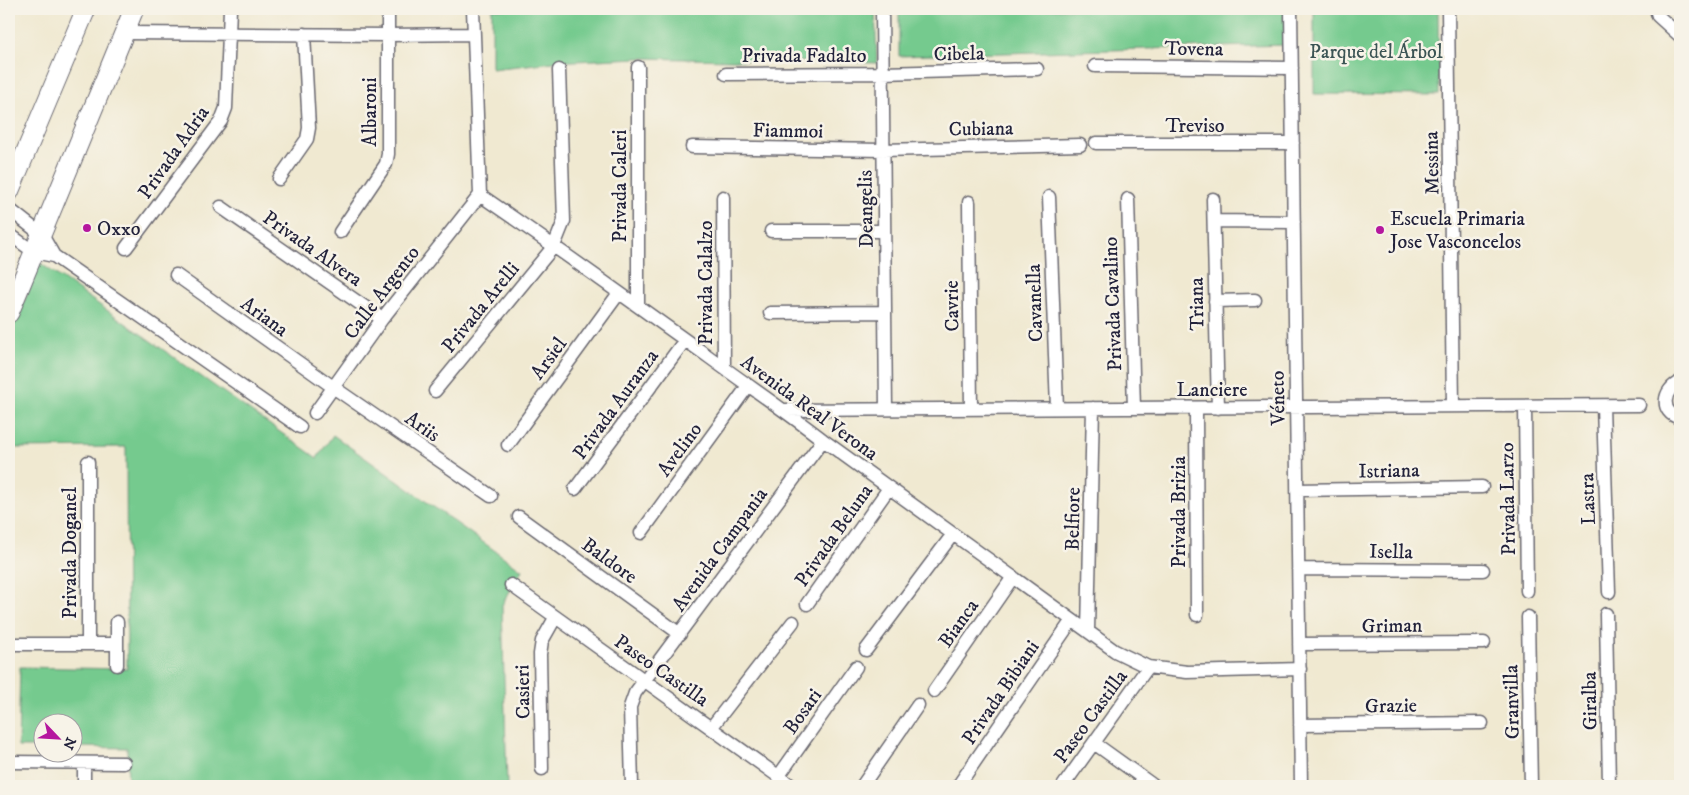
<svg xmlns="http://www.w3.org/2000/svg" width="1689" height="795" viewBox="0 0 1689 795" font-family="'IM FELL DW Pica',serif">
  <rect width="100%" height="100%" fill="#f7f3e8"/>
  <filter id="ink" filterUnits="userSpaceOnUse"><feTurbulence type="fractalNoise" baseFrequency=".02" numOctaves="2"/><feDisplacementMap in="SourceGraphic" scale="10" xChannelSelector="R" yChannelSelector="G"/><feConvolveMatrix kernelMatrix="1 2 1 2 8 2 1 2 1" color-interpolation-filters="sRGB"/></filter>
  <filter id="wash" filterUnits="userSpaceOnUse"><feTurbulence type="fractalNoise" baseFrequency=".0096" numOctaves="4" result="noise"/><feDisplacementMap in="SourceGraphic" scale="20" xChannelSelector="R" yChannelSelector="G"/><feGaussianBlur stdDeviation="1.12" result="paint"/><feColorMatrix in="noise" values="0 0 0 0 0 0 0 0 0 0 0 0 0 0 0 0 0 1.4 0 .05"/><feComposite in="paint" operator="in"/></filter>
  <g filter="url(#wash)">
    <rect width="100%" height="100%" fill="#f0e9d1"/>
    <path fill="#75ca8e" stroke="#4c7664" d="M 492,9 L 875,9 L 877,63 L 638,58 L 554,62 L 492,69 Z
      M 899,9 L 1286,9 L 1287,45 L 899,56 Z
      M 1314,9 L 1438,9 L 1439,95 L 1314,94 Z
      M 40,263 L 317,458 L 333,435 L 522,570 L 502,605 L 507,786 L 128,786 L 127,748 L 73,747 L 72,722 L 42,722 L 42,747 L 18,747 L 20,667 L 127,669 L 126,447 L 9,448 L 9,337 Z"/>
  </g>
  <g filter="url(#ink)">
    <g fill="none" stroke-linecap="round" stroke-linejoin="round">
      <g stroke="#6a6870" stroke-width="15">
        <path id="street" d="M 473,9 L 480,195
          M 882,9 L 886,409
          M 1291,9 L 1301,786
          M 1448,9 L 1453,406
          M 1656,9 L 1658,16 L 1680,36
          M 125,33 L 388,35 L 473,34
          M 1095,66 L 1292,68
          M 726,74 L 882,73 L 1037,69
          M 1096,143 L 1293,143
          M 692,147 L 883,150 L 1080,145
          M 279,179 L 307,139 L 309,128 L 304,34
          M 480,195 C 558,248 633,303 709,357 C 747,385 786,411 823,440 L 1115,651 L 1148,667 L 1187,672 L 1300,669
          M 723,197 L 724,368
          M 1049,197 L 1057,408
          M 1128,199 L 1134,408
          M 1213,199 L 1218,408
          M 969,202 L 971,409
          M 221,207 L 382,319
          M 9,209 L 42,235 L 54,256
          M 1214,221 L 1294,222
          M 771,231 L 884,231
          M 340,232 L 386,164 L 388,154 L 388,9
          M 9,234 L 34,252 L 54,256 L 300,427
          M 126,248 L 221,121 L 226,108 L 230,9
          M 176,275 L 333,387 L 491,496
          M 1215,301 L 1255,300
          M 638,306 L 638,67
          M 770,313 L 885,312
          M 1680,382 C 1663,389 1659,413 1680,418
          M 435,391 L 554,246 L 564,221 L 559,70
          M 1525,406 L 1527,591
          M 1603,406 L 1609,592
          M 1196,408 L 1197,615
          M 784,410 L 1639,405
          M 315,413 L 382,319 L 480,195
          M 508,445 L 619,293
          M 88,462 L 88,644
          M 575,489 L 685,340
          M 1297,490 L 1482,487
          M 519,517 L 680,634
          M 641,533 L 748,386
          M 1298,569 L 1483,570
          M 511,585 L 792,786
          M 807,604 L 889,488
          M 1606,614 L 1609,786
          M 1528,617 L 1531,786
          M 117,622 L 117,665
          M 1088,631 L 1093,408
          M 9,644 L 117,644
          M 1299,644 L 1484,643
          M 866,650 L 953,534
          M 934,691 L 1013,577
          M 1300,725 L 1482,723
          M 711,728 L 793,622
          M 1094,743 L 1154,786
          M 9,762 L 124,763
          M 84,763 L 84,786
          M 542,769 L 540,654 L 542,641 L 555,618
          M 778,777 L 856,667
          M 632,786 L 630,707 L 635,693 L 823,440
          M 862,786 L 918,705
          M 958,786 L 1072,620
          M 1063,786 L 1148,667"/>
      </g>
      <g stroke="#6a6870" stroke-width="21">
        <path id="secondary" d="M 9,192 L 86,9
          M 9,313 L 134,9"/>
      </g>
      <use href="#street" stroke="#fff" stroke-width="12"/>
      <use href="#secondary" stroke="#fff" stroke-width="19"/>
    </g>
  </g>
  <g fill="#b5179e" stroke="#f7f3e8" stroke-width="2">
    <circle cx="87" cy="228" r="5"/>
    <circle cx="1380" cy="230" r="5"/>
  </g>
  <g text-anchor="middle" stroke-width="5" stroke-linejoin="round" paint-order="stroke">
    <g font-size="20" fill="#22223b" stroke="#f7f3e8">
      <text transform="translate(1194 48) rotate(1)" y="7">Tovena</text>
      <text transform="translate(959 53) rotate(-1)" y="7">Cibela</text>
      <text x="804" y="62">Privada Fadalto</text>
      <text transform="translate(369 112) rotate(-90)" y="7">Albaroni</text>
      <text x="1195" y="132">Treviso</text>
      <text transform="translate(981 128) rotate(-1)" y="7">Cubiana</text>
      <text transform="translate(788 130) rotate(1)" y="7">Fiammoi</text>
      <text transform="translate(173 152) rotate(-55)" y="7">Privada Adria</text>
      <text transform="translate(1431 163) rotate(-91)" y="7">Messina</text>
      <text transform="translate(619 186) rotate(-90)" y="7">Privada Caleri</text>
      <text transform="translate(865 209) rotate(-91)" y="7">Deangelis</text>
      <text transform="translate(313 248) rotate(35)" y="7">Privada Alvera</text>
      <text transform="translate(705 283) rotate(-90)" y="7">Privada Calalzo</text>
      <text transform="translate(381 292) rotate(-53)" y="7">Calle Argento</text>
      <text transform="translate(1034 303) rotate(-92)" y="7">Cavanella</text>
      <text transform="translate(1112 304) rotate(-92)" y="7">Privada Cavalino</text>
      <text transform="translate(1196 304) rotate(-91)" y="7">Triana</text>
      <text transform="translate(951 306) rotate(-91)" y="7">Cavrie</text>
      <text transform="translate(480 307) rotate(-51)" y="7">Privada Arelli</text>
      <text transform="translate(265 316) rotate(36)" y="7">Ariana</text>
      <text transform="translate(548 358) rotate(-54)" y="7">Arsiel</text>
      <text x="1212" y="396">Lanciere</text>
      <text transform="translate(1277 398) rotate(-91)" y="7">Véneto</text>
      <text transform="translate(615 404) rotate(-54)" y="7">Privada Auranza</text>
      <text transform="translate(810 407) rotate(36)" y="7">Avenida Real Verona</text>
      <text transform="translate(423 426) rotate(35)" y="7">Ariis</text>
      <text transform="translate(679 449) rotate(-54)" y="7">Avelino</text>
      <text transform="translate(1389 470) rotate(-1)" y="7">Istriana</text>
      <text transform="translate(1507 499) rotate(-91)" y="7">Privada Larzo</text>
      <text transform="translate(1587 499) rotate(-92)" y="7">Lastra</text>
      <text transform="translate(1178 512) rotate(-90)" y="7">Privada Brizia</text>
      <text transform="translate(1072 519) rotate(-89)" y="7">Belfiore</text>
      <text transform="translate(833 535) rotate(-55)" y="7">Privada Beluna</text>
      <text transform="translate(719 549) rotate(-54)" y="7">Avenida Campania</text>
      <text transform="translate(1391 551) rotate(1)" y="7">Isella</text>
      <text transform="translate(69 553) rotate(-90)" y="7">Privada Doganel</text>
      <text transform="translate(610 560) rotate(36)" y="7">Baldore</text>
      <text transform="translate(958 623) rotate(-55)" y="7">Bianca</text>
      <text transform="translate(1392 625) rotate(-1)" y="7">Griman</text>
      <text transform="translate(662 670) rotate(35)" y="7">Paseo Castilla</text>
      <text transform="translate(522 692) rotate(-91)" y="7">Casieri</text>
      <text transform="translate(1000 692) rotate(-56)" y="7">Privada Bibiani</text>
      <text transform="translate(1589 701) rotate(-91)" y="7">Giralba</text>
      <text transform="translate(1511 702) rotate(-91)" y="7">Granvilla</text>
      <text transform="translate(1391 705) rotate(-1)" y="7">Grazie</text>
      <text transform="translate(802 711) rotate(-55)" y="7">Bosari</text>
      <text transform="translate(1090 716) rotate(-54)" y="7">Paseo Castilla</text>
    </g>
    <g font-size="20" fill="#3b5454" stroke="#f7f3e8">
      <text x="1376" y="58">Parque del Árbol</text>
    </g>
    <g font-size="20" fill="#22223b" stroke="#f7f3e8" text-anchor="start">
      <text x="1390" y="225">Escuela Primaria<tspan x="1390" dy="23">Jose Vasconcelos</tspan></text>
      <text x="97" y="235">Oxxo</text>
    </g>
  </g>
  <rect width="1689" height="795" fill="none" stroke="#f7f3e8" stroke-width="30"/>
  <g transform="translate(58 738) rotate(115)"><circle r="24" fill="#f7f3e8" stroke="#a29fa3"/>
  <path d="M0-4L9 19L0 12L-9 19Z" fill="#b5179e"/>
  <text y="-8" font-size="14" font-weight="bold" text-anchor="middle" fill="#22223b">N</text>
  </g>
</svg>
